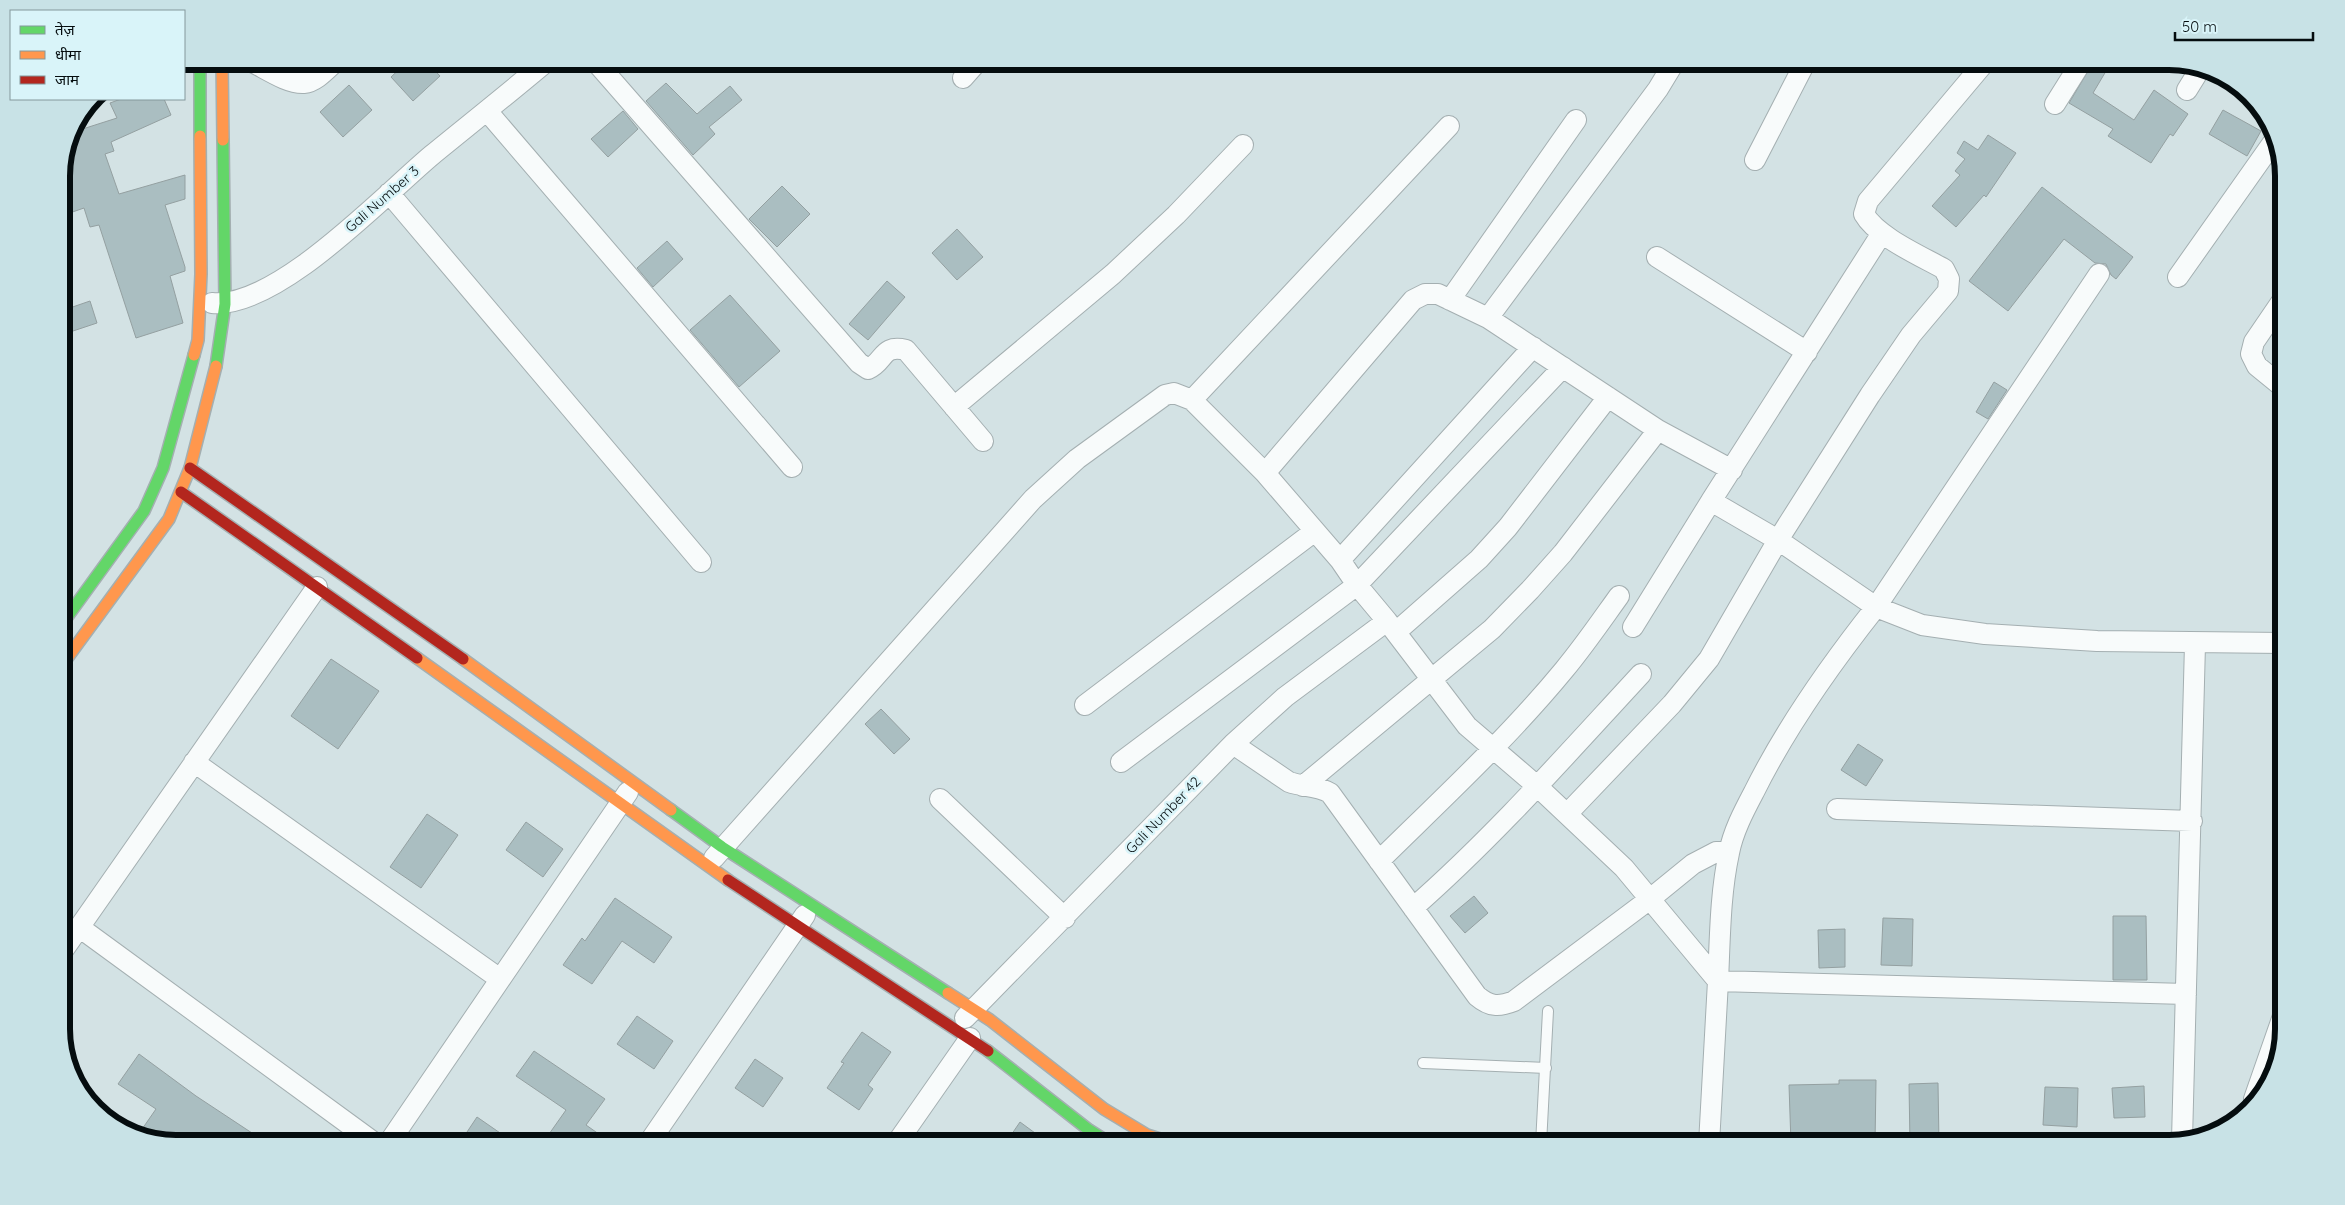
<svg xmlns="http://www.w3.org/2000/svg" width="2345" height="1205" viewBox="0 0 2345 1205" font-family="Quicksand,'Noto Sans Devanagari',sans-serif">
  <rect width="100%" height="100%" fill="#d3e2e4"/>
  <path fill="#aabec1" stroke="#94a0a1" d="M 408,61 L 426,61 L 440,76 L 413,101 L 391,77 Z
    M 2094,61 L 2112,61 L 2093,93 L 2134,120 L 2154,90 L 2188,114 L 2173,136 L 2170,134 L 2151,163 L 2108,136 L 2113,129 L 2069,103 Z
    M 666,83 L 697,114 L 730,86 L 742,100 L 709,127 L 715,134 L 693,155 L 646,101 Z
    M 349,85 L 372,110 L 343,137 L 320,112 Z
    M 121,99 L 164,99 L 171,115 L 111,142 L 114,151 L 105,154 L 119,194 L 185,175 L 185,199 L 165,205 L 185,267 L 185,271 L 170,276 L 183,323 L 136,338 L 99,225 L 90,227 L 84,208 L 61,216 L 61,169 L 70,133 L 117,118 L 110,103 Z
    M 2223,110 L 2261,131 L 2247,156 L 2209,134 Z
    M 623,111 L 638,129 L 608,157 L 591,139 Z
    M 1988,135 L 2016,153 L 1986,197 L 1984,195 L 1956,227 L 1932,206 L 1960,175 L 1955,171 L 1965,159 L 1957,153 L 1964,141 L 1978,150 Z
    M 782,186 L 810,214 L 777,247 L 749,219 Z
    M 2042,187 L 2133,257 L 2116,279 L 2111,275 L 2106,264 L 2095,263 L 2064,239 L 2008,311 L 1969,281 Z
    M 957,229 L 983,257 L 957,280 L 932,253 Z
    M 667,241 L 683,259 L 653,287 L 637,268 Z
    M 887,281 L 905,297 L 868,340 L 849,324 Z
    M 730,295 L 780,351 L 739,387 L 690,330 Z
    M 90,301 L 97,323 L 61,335 L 61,311 Z
    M 1994,382 L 2007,390 L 1988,419 L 1976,412 Z
    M 331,659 L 379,691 L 338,749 L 291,716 Z
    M 881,709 L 910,739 L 894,754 L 865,724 Z
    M 1858,744 L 1883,760 L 1866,786 L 1841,770 Z
    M 427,814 L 458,835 L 421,888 L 390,867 Z
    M 526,822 L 563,849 L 543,877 L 506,850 Z
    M 1474,896 L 1488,913 L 1465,933 L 1450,916 Z
    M 615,898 L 672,937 L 654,963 L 622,941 L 592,984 L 563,965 L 582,938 L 585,941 Z
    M 2113,916 L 2146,916 L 2147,980 L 2113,980 Z
    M 1883,918 L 1913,919 L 1912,966 L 1881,965 Z
    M 1845,929 L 1845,967 L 1819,968 L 1818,930 Z
    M 637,1016 L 673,1041 L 654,1069 L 617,1044 Z
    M 862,1032 L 891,1052 L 868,1085 L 873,1089 L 859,1110 L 827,1088 L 844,1063 L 841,1062 Z
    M 534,1051 L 605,1099 L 586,1125 L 613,1144 L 542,1144 L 566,1110 L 516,1076 Z
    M 139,1054 L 196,1096 L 252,1133 L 245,1144 L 176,1144 L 138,1135 L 156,1109 L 118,1084 Z
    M 755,1059 L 783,1078 L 763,1107 L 735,1088 Z
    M 1839,1080 L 1876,1080 L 1875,1144 L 1791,1144 L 1789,1085 L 1839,1084 Z
    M 1938,1083 L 1939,1144 L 1910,1144 L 1909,1084 Z
    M 2144,1086 L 2145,1117 L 2114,1118 L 2112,1088 Z
    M 2045,1087 L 2078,1088 L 2077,1127 L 2043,1125 Z
    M 477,1117 L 516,1144 L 459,1144 Z
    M 1020,1122 L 1050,1144 L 1005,1144 Z"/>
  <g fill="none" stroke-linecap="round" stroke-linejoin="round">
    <g stroke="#a4afb1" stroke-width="12">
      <path id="lane" d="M 1423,1063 L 1546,1068
        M 1541,1144 L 1548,1011"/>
    </g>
    <g stroke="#a4afb1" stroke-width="22">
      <path id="street" d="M 250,61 C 265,68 287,84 304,83 C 316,82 327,69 336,61
        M 595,61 L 859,363 L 868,369 C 885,362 881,344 906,350 L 983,441
        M 963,78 L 978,61
        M 2187,90 L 2200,69
        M 2055,104 L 2082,61
        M 487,111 L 792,467
        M 1755,160 L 1806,61
        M 389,193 L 701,562
        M 1657,257 L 1807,352
        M 2099,274 L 1876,607 L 1922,625 L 1985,634 L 2097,641 L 2284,643
        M 2178,277 L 2274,141
        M 2284,298 L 2254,342 L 2251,354 L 2257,366 L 2284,388
        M 1450,300 L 1576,120
        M 212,303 C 277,309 383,196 432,155 C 470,124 509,93 547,61
        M 1488,318 L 1658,89 L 1675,61
        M 1192,400 L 1449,126
        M 954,407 L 1113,274 L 1176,215 L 1243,145
        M 1265,473 L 1413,300 L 1425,294 L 1438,294 L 1488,318 L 1658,430
        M 1340,560 L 1533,347
        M 1633,627 L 1711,501
        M 1396,632 L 1479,559 L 1508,527 L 1608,397
        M 1085,705 L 1315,531
        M 1233,744 L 1289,782 C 1303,787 1317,785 1330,793 L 1477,996 C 1490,1007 1499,1007 1514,1001 L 1650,899 L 1693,864 L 1716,852 L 1729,852
        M 194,762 L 500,979
        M 1121,762 L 1357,585 L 1563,367
        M 1303,786 L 1492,629 L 1530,590 L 1563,553 L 1658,430 L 1732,470
        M 940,799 L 1065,918
        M 1837,809 L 2192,821
        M 1567,814 L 1672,704 L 1709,659 L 1778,540 L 1711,501 L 1882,233
        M 714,858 L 1033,499 L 1077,459 L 1165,395 L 1174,393 L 1192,400 L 1265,473 L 1340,560 L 1357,585 L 1387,621 L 1467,726 L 1537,786 L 1624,868 L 1718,981
        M 1379,861 C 1442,799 1508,738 1564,670 C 1584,646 1601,621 1619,596
        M 1413,908 C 1495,836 1567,754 1641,674
        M 79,927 L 376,1144
        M 62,952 L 317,587
        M 1718,981 C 1720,939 1720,894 1729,853 C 1733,831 1745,809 1755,790 C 1788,724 1830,665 1876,607 L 1778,540 L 1870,395 L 1911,335 L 1948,291 L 1949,279 L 1944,269 C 1921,256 1877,237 1864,214 L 1868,201 L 1985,62
        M 965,1018 L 1233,744 L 1285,697 L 1387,621
        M 2254,1099 L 2284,1013
        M 2182,1140 L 2195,644
        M 388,1144 L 628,792
        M 648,1144 L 805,915
        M 896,1144 L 970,1038
        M 1709,1144 L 1718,981 L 2186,994"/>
    </g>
    <g stroke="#a4afb1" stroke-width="14">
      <path id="fast" d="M 200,61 L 200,136
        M 216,366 L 225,304 L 223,140
        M 62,624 L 144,511 L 163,468 L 194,355
        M 671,810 L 722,847 L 948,993
        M 988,1051 L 1089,1130 L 1111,1144"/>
    </g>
    <g stroke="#a4afb1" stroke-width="14">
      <path id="slow" d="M 222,61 L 223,140
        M 194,355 L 198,340 L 201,274 L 200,136
        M 417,658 L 728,880
        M 463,659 L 671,810
        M 62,665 L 169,519 L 190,468 L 216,366
        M 948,993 L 990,1020 L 1104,1109 L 1147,1135 L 1176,1144"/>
    </g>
    <g stroke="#a4afb1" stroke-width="14">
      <path id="jam" d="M 190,468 L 463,659
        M 181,492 L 417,658
        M 728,880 L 988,1051"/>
    </g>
    <use href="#lane" stroke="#f8fbfb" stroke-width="10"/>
    <use href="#street" stroke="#f8fbfb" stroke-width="20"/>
    <use href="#fast" stroke="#63d668" stroke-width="11"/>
    <use href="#slow" stroke="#ff974d" stroke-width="11"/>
    <use href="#jam" stroke="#b3261e" stroke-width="11"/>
  </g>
  <g text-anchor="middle" stroke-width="5" stroke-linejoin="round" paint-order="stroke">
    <g font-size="14" fill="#050d0f" stroke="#d9f4f9">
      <text transform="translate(382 199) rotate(-41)" y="5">Gali Number 3</text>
      <text transform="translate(1163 815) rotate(-46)" y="5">Gali Number 42</text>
    </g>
  </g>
  <path d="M0 0H2345V1205H0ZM176 70H2169A106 106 0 0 1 2275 176V1029A106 106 0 0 1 2169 1135H176A106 106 0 0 1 70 1029V176A106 106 0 0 1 176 70Z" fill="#c8e2e6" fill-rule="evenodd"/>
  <path fill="none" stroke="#050d0f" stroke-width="6" d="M176 70H2169A106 106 0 0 1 2275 176V1029A106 106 0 0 1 2169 1135H176A106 106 0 0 1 70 1029V176A106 106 0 0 1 176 70Z"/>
  <rect x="10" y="10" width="175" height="90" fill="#d9f4f9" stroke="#84989b"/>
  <rect x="20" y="26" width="25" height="8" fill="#63d668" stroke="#84989b"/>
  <text x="55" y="35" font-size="15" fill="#050d0f">तेज़</text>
  <rect x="20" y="51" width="25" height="8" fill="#ff974d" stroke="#84989b"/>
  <text x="55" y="60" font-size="15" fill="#050d0f">धीमा</text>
  <rect x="20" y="76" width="25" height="8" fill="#b3261e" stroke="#84989b"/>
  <text x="55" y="85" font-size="15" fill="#050d0f">जाम</text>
  <path d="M2175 32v8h138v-8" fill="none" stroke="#050d0f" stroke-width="2.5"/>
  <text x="2182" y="32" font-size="15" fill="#050d0f" stroke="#d9f4f9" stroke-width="4" paint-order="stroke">50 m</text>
</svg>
